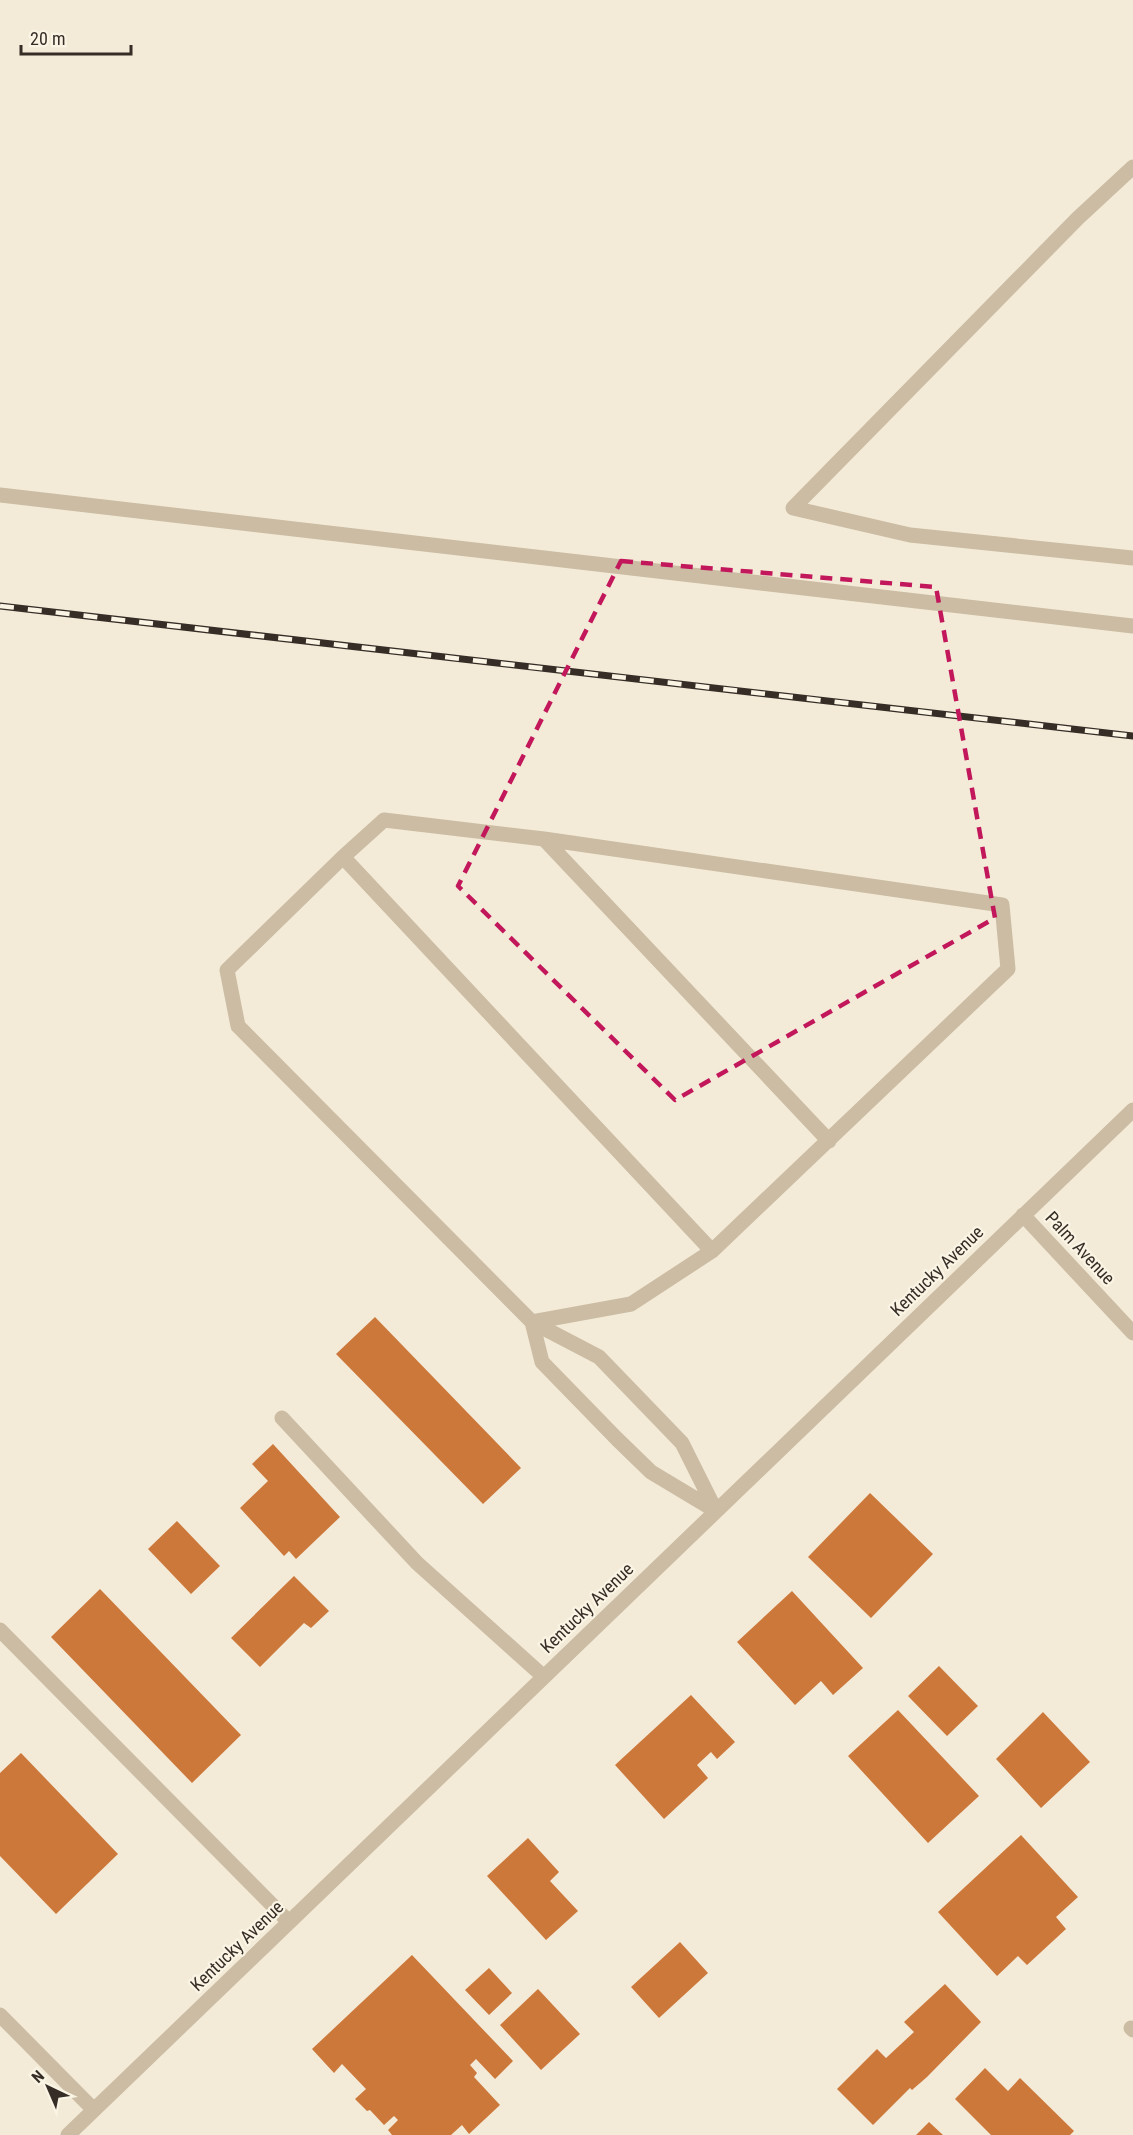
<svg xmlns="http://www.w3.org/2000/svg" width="1133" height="2135" viewBox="0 0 1133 2135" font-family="'Roboto Condensed',sans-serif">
  <rect width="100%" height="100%" fill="#f3ebd8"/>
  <path fill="#cd783b" d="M 375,1317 L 521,1468 L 483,1504 L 336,1354 Z
    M 273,1444 L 340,1517 L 296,1559 L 289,1551 L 284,1556 L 240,1508 L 268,1481 L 252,1464 Z
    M 870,1493 L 933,1554 L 871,1618 L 808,1557 Z
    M 177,1521 L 220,1566 L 191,1594 L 148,1549 Z
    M 294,1576 L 329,1611 L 311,1628 L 304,1623 L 260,1667 L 231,1638 Z
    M 100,1589 L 241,1735 L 192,1783 L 51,1637 Z
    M 792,1591 L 863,1668 L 833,1695 L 821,1681 L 795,1705 L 737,1642 Z
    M 939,1666 L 978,1706 L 947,1736 L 908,1696 Z
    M 691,1695 L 735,1742 L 717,1759 L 711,1752 L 697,1765 L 708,1778 L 664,1819 L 615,1765 Z
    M 898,1710 L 979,1796 L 928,1843 L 848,1756 Z
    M 1043,1712 L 1090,1762 L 1041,1808 L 996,1759 Z
    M 21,1753 L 118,1854 L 56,1914 L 0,1856 L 0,1773 Z
    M 1021,1835 L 1078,1897 L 1056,1917 L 1066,1929 L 1027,1965 L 1018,1956 L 997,1976 L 938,1912 Z
    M 528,1838 L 559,1872 L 550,1881 L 578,1911 L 546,1940 L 487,1876 Z
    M 680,1942 L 708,1973 L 659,2018 L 631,1987 Z
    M 412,1955 L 513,2061 L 495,2079 L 476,2059 L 470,2065 L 477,2073 L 474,2077 L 500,2105 L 469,2134 L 462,2125 L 451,2135 L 392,2135 L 388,2130 L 398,2120 L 394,2116 L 384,2125 L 370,2110 L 367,2111 L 355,2099 L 366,2089 L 342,2064 L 334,2073 L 312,2049 Z
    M 489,1968 L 512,1993 L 489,2015 L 465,1990 Z
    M 945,1984 L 981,2022 L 927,2077 L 912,2090 L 910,2088 L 873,2125 L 837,2089 L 877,2049 L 886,2058 L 914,2032 L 904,2022 Z
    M 538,1989 L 580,2034 L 541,2070 L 500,2025 Z
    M 985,2068 L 1008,2091 L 1020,2078 L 1074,2131 L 1070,2135 L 991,2135 L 955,2099 Z
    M 929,2122 L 943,2135 L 916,2135 Z"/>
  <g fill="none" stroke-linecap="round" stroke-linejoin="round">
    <path stroke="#cbbca3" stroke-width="15" d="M 1133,167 L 1078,218 L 793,508 L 910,535 L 1133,558
      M 0,495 L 1133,626
      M 544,839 L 829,1141
      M 343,857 L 712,1251
      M 1023,1215 L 1133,1333
      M 282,1418 L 417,1563 L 544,1677
      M 716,1511 L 682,1443 L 599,1357 L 532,1322 L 238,1026 L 227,970 L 343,857 L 384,820 L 544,839 L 1002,905 L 1008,969 L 712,1251 L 631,1304 L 532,1322 L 542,1362 L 617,1439 L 651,1472 L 716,1511
      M 0,1630 L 289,1922
      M 0,2015 L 94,2110
      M 1131,2028 L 1133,2030
      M 68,2135 L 1133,1110"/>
    <g stroke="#362d26" stroke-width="7">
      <path id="rail" d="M 0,606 L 1133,736"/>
    </g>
    <use href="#rail" stroke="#faf4e4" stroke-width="4.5" stroke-dasharray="14" stroke-linecap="butt"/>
  </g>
  <path fill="none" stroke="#c2185b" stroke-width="4.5" stroke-dasharray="12 8" stroke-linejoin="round" d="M 621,561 L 936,587 L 995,918 L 675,1100 L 458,886 Z"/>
  <g text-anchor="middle" stroke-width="4.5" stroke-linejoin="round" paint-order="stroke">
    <g font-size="18" fill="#362d26" stroke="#faf4e4">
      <text transform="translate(1080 1248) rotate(47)" y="6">Palm Avenue</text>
      <text transform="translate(937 1271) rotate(-44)" y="6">Kentucky Avenue</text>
      <text transform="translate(587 1608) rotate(-44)" y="6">Kentucky Avenue</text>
      <text transform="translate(237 1946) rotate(-44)" y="6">Kentucky Avenue</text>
    </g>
  </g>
  <g transform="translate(48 2087) rotate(316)" stroke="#faf4e4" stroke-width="4.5" paint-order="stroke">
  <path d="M0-4.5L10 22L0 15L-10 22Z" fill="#362d26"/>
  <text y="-9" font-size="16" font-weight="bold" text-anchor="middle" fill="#362d26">N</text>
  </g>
  <path d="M21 45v9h110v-9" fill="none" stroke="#362d26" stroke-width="3"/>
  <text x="30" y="45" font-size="18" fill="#362d26" stroke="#faf4e4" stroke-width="4.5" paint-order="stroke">20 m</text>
</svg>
